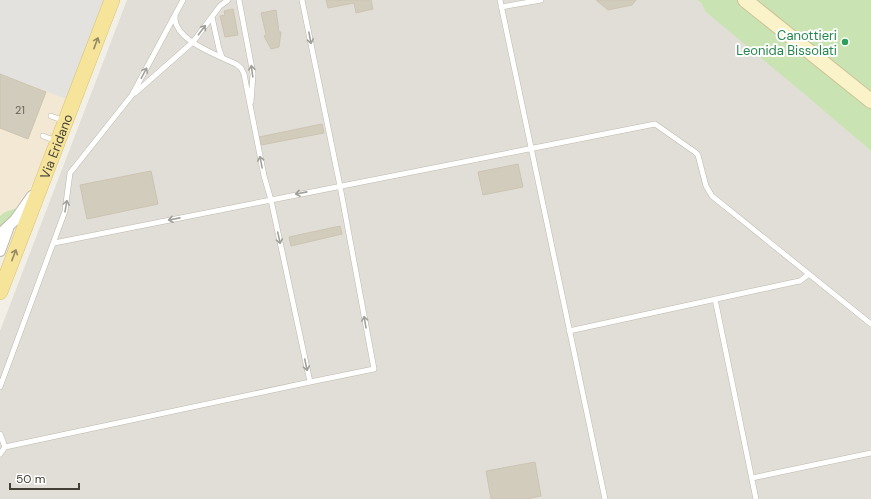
<svg xmlns="http://www.w3.org/2000/svg" width="871" height="499" viewBox="0 0 871 499" font-family="'DM Sans',sans-serif">
  <rect width="100%" height="100%" fill="#f2efe7"/>
  <path fill="#f2e8d3" d="M 0,0 L 83,60 L 33,182 L 20,207 L 5,212 L 0,216 Z"/>
  <path fill="#e1ded8" d="M 127,0 L 697,0 L 871,151 L 871,499 L 0,499 L 0,331 Z"/>
  <path fill="#c9e3b2" d="M 697,0 L 871,0 L 871,151 L 802,92 L 706,12 L 702,4 Z
    M 20,207 L 0,254 L 0,216 L 5,212 Z"/>
  <path fill="#e3e2de" d="M 0,0 L 105,0 L 67,99 L 0,74 Z"/>
  <path fill="#d2ccbd" stroke="#cdc4b1" d="M 326,0 L 371,0 L 373,9 L 356,13 L 354,3 L 328,8 Z
    M 596,0 L 636,0 L 632,5 L 608,10 Z
    M 233,9 L 238,35 L 225,37 L 220,16 L 225,15 L 224,11 Z
    M 276,10 L 279,32 L 281,32 L 279,47 L 271,49 L 264,36 L 266,34 L 261,13 Z
    M 0,74 L 46,92 L 28,139 L 0,128 Z
    M 322,124 L 324,133 L 261,145 L 259,137 Z
    M 518,164 L 523,187 L 483,195 L 478,172 Z
    M 151,171 L 158,204 L 87,219 L 80,185 Z
    M 340,226 L 342,234 L 291,246 L 289,237 Z
    M 535,462 L 541,496 L 527,499 L 491,499 L 486,471 Z"/>
  <g fill="none" stroke-linecap="round" stroke-linejoin="round">
    <g stroke="#bcb8aa" stroke-width="6">
      <path id="lane" d="M 239,0 L 253,74 L 251,102
        M 500,0 L 605,499
        M 501,7 L 541,0
        M 175,16 C 175,19 175,23 177,26 C 184,43 219,56 236,64 L 241,68 L 244,74 L 264,176 L 271,200 L 310,382 L 374,369 L 340,186 L 302,0
        M 212,17 L 219,49 L 222,57
        M 135,93 L 193,42 L 220,6 L 228,0
        M 51,116 L 59,119
        M 43,136 L 51,139
        M 54,243 L 655,124 L 695,152 L 698,155 L 706,186 L 712,196 L 871,324
        M 715,299 L 756,499
        M 569,331 L 790,283 L 800,281 L 809,274
        M 0,387 L 65,211 L 70,173 L 132,95 L 183,0
        M 0,434 L 5,447 L 0,454
        M 5,447 L 310,382
        M 752,478 L 871,453"/>
    </g>
    <g stroke="#bcb8aa" stroke-width="12">
      <path id="street" d="M 0,234 L 15,220 L 32,196
        M 0,251 L 8,229"/>
    </g>
    <g stroke="#cec499" stroke-width="16">
      <path id="secondary" d="M 745,0 L 871,101"/>
    </g>
    <g stroke="#dac26c" stroke-width="16">
      <g id="primary">
        <path id="s1" d="M 0,292 L 112,0"/>
      </g>
    </g>
    <use href="#lane" stroke="#fff" stroke-width="5"/>
    <use href="#street" stroke="#fff" stroke-width="10"/>
    <use href="#secondary" stroke="#faf2c8" stroke-width="14"/>
    <use href="#primary" stroke="#f6e49b" stroke-width="15"/>
  </g>
  <defs><path id="oneway-shaft" d="M-6 0H5M1.5-3L5.5 0L1.5 3" fill="none" stroke-width="1.6" stroke-linecap="round" stroke-linejoin="round"/></defs>
  <g stroke="#a2a09a">
    <use href="#oneway-shaft" transform="translate(202 30) rotate(-53)"/>
    <use href="#oneway-shaft" transform="translate(310 38) rotate(79)"/>
    <use href="#oneway-shaft" transform="translate(252 71) rotate(-98)"/>
    <use href="#oneway-shaft" transform="translate(144 73) rotate(-62)"/>
    <use href="#oneway-shaft" transform="translate(261 162) rotate(-101)"/>
    <use href="#oneway-shaft" transform="translate(301 193) rotate(169)"/>
    <use href="#oneway-shaft" transform="translate(66 206) rotate(-80)"/>
    <use href="#oneway-shaft" transform="translate(174 219) rotate(169)"/>
    <use href="#oneway-shaft" transform="translate(279 238) rotate(78)"/>
    <use href="#oneway-shaft" transform="translate(365 322) rotate(-100)"/>
    <use href="#oneway-shaft" transform="translate(306 365) rotate(78)"/>
  </g>
  <g stroke="#948a63">
    <use href="#oneway-shaft" transform="translate(96 43) rotate(-70)"/>
    <use href="#oneway-shaft" transform="translate(14 255) rotate(-69)"/>
  </g>
  <circle fill="#2e9e5b" stroke="#fff" stroke-width="1.5" cx="845" cy="42" r="4"/>
  <g text-anchor="middle" stroke-width="4" stroke-linejoin="round" paint-order="stroke">
    <g font-size="11" fill="#686358">
      <text x="20" y="114">21</text>
    </g>
    <g font-size="13" fill="#27864d" stroke="#fff" text-anchor="end">
      <text x="837" y="40">Canottieri<tspan x="837" dy="15">Leonida Bissolati</tspan></text>
    </g>
    <g font-size="13" fill="#444036" stroke="#fff">
      <text dy="5" stroke="none"><textPath href="#s1" startOffset="156">Via Eridano</textPath></text>
    </g>
  </g>
  <path d="M10 483v6h69v-6" fill="none" stroke="#444036" stroke-width="2"/>
  <text x="16" y="483" font-size="12" fill="#444036" stroke="#ffffff" stroke-width="3" paint-order="stroke">50 m</text>
</svg>
